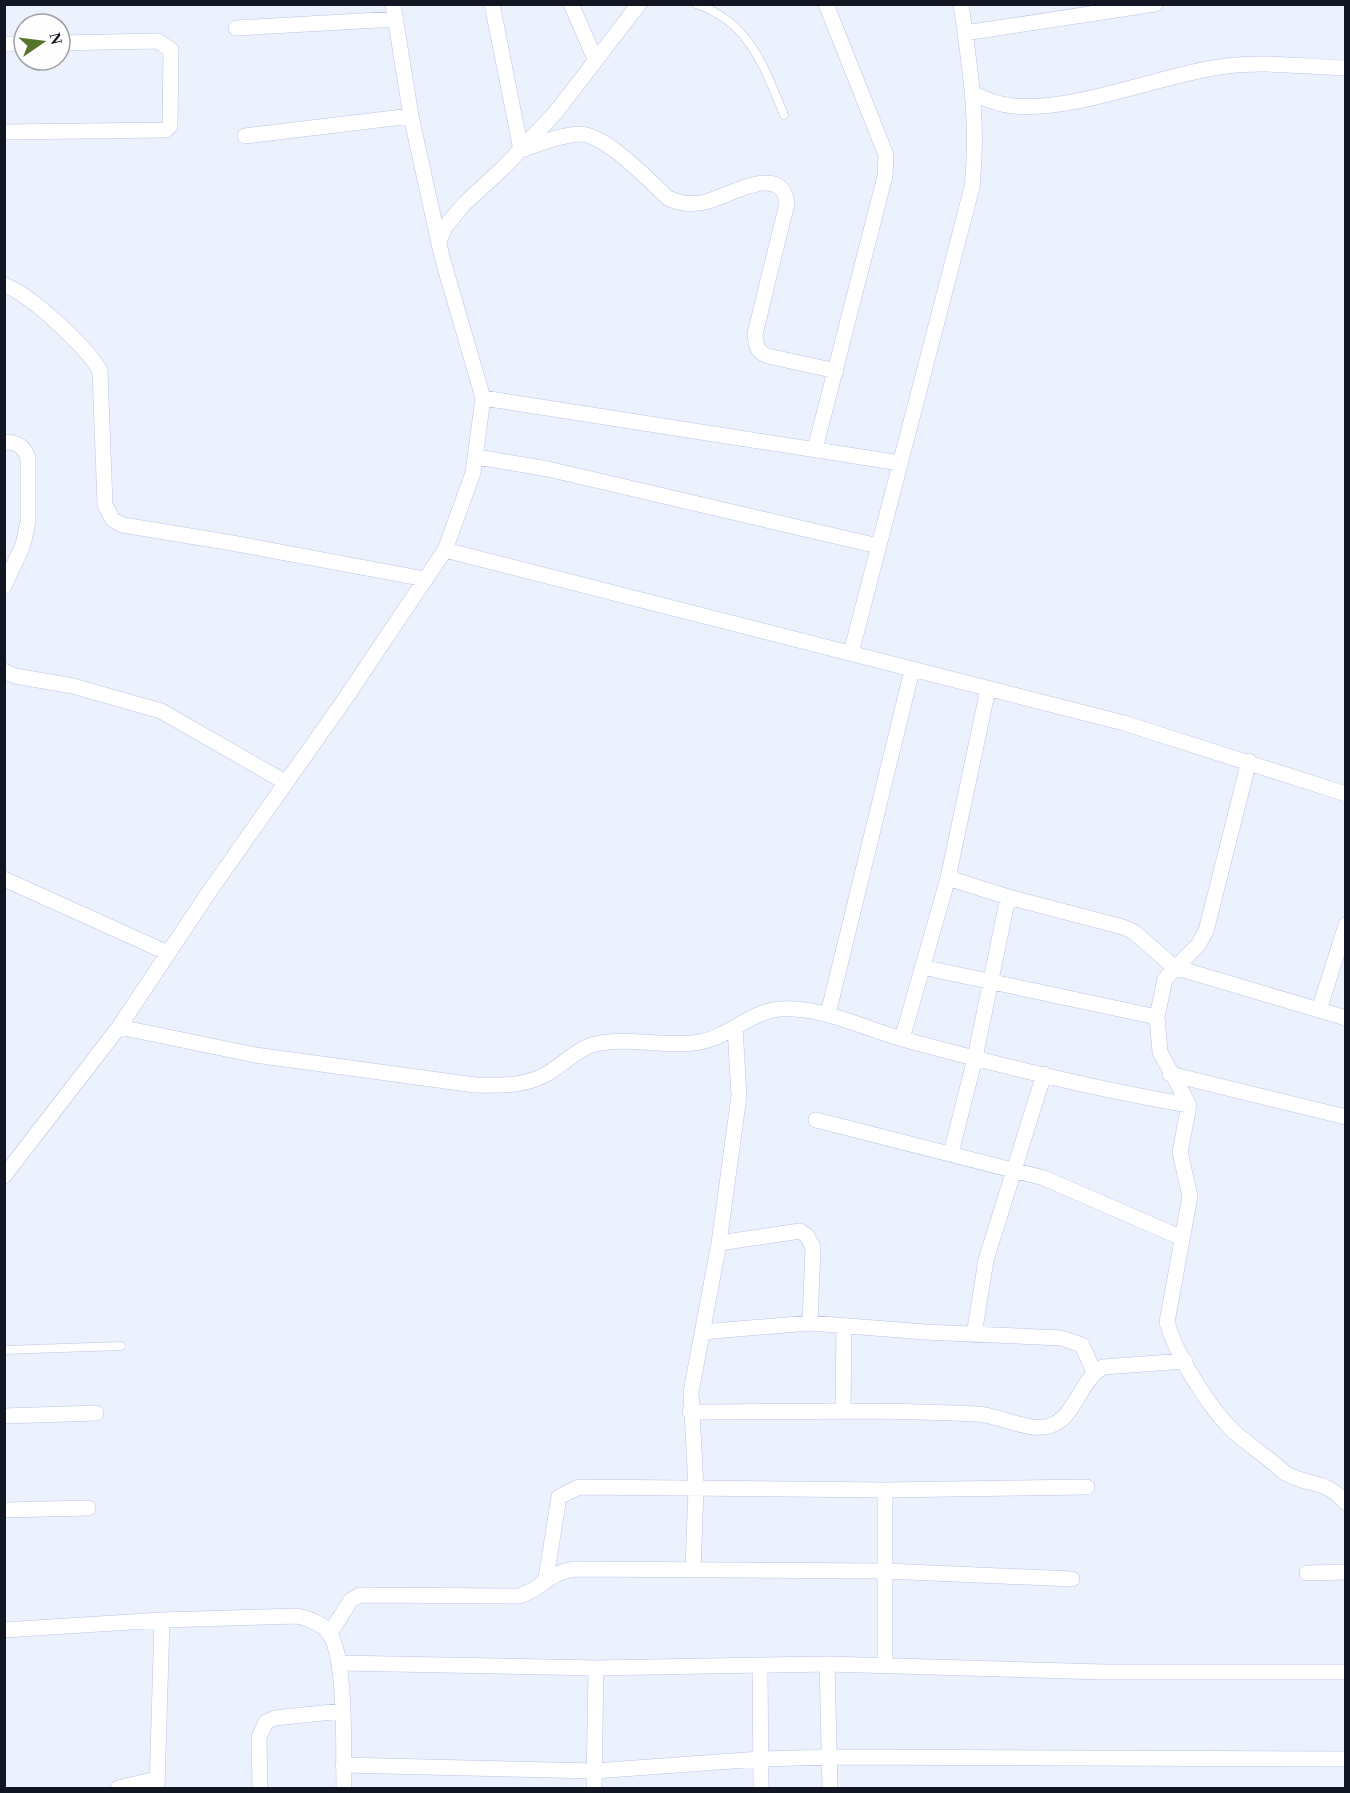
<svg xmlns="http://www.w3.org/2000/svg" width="1350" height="1793" viewBox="0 0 1350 1793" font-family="Georgia,serif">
  <rect width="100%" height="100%" fill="#ecf1fe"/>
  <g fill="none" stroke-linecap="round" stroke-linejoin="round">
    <g stroke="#b8c5e5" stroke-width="9">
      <path id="lane" d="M 696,4 C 750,22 764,67 784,115
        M 4,1350 L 121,1346"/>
    </g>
    <g stroke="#b8c5e5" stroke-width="16">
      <path id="street" d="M 393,4 L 411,116 L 442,257 L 483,398 L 473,473 L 445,550 L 1124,723 L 1346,794
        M 492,4 L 521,150 C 539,144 560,135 579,134 C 606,134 648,180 668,198 C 680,204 691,205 705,202 C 728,197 781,161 787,203 L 755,334 C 756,346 757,352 768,356 L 836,371
        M 571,4 L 595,59
        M 236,28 L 396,19
        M 965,33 L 1155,4
        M 4,44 L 24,44
        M 974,94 C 987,100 999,105 1013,106 C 1078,112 1160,74 1227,66 C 1266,61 1307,67 1346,68
        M 4,132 L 166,130 L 170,126 L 171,50 L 158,41 L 60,43
        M 245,136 L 411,116
        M 439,241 L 445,227 L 464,204 L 503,168 L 556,112 L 639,4
        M 4,285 C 30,294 87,347 100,371 L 105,505 L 113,520 L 123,525 L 232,543 L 425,579
        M 483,398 L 900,463
        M 4,442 C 17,442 24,446 28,458 L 28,522 L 23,545 L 4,586
        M 815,449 L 885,176 L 886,155 L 826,4
        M 477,457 L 548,469 L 878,546
        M 851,653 L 972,187 C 979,123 970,68 961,4
        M 4,671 L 15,676 L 73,686 L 161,711 L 285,782
        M 1249,761 L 1206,931 L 1198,945 L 1165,979 L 1157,1017 L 1160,1052 L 1189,1105 L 1180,1152 L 1190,1196 L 1167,1322 C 1176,1355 1207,1404 1231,1429 C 1248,1445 1268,1457 1285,1473 C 1311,1488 1323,1477 1346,1503
        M 948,878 L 1008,897 L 1123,927 L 1134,932 L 1174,967 L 1346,1018
        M 4,879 L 168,953
        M 922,967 L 1157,1017
        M 1319,1010 L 1346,925
        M 828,1014 L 912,670
        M 119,1027 L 255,1055 L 475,1085 C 502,1086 531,1086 553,1070 C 566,1061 580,1048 595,1044 C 629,1036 665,1048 700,1042 C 728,1037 750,1012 779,1009 C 823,1006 864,1029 906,1040 C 999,1065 1093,1089 1189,1105
        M 902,1039 L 948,878 L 988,689
        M 1170,1074 L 1346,1117
        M 816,1120 L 1044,1178 L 1182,1238
        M 951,1153 L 975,1058 L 1008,897
        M 4,1176 L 119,1027 L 209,892 L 345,699 L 445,550
        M 719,1243 L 800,1231 L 807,1236 L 813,1247 L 810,1323
        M 702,1332 L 810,1323 L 925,1332 L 1061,1338 L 1082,1345 L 1094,1372
        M 974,1335 L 986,1260 L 1044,1074
        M 690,1412 C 786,1412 882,1409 977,1414 C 1000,1415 1027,1432 1049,1426 C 1075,1419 1079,1381 1103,1367 L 1185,1361
        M 843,1412 L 844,1326
        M 4,1416 L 96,1413
        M 4,1510 L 88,1508
        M 693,1570 L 696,1488 L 691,1392 L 719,1243 L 739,1096 L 735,1027
        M 1307,1573 L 1346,1572
        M 546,1578 L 559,1497 L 579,1487 L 885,1490 L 1087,1487
        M 4,1630 L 162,1620 L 298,1616 C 309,1619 322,1623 329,1633 C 347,1657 343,1756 344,1788
        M 330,1633 L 351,1600 L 360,1595 L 519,1596 C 542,1590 546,1573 575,1569 L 886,1571 L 1072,1579
        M 339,1663 L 596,1668 L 827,1664 L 1104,1672 L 1346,1672
        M 827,1664 L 830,1788
        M 885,1665 L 885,1490
        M 760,1667 L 761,1788
        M 343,1765 L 594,1771 L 760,1759 L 831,1757 L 1346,1759
        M 118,1788 L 156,1779
        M 157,1788 L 162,1620
        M 260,1788 L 259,1737 L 266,1722 L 275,1718 L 342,1711
        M 594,1788 L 596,1668"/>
    </g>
    <use href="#lane" stroke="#fff" stroke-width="8"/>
    <use href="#street" stroke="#fff" stroke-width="15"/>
  </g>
  <rect width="1350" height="1793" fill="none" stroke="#121622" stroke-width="12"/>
  <g transform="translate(42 42) rotate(76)"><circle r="28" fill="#fefefe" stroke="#a0a1a6" stroke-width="1.5"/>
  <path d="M0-4.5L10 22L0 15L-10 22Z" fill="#56742a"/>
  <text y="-9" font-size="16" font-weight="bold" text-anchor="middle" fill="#121622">N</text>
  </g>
</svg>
